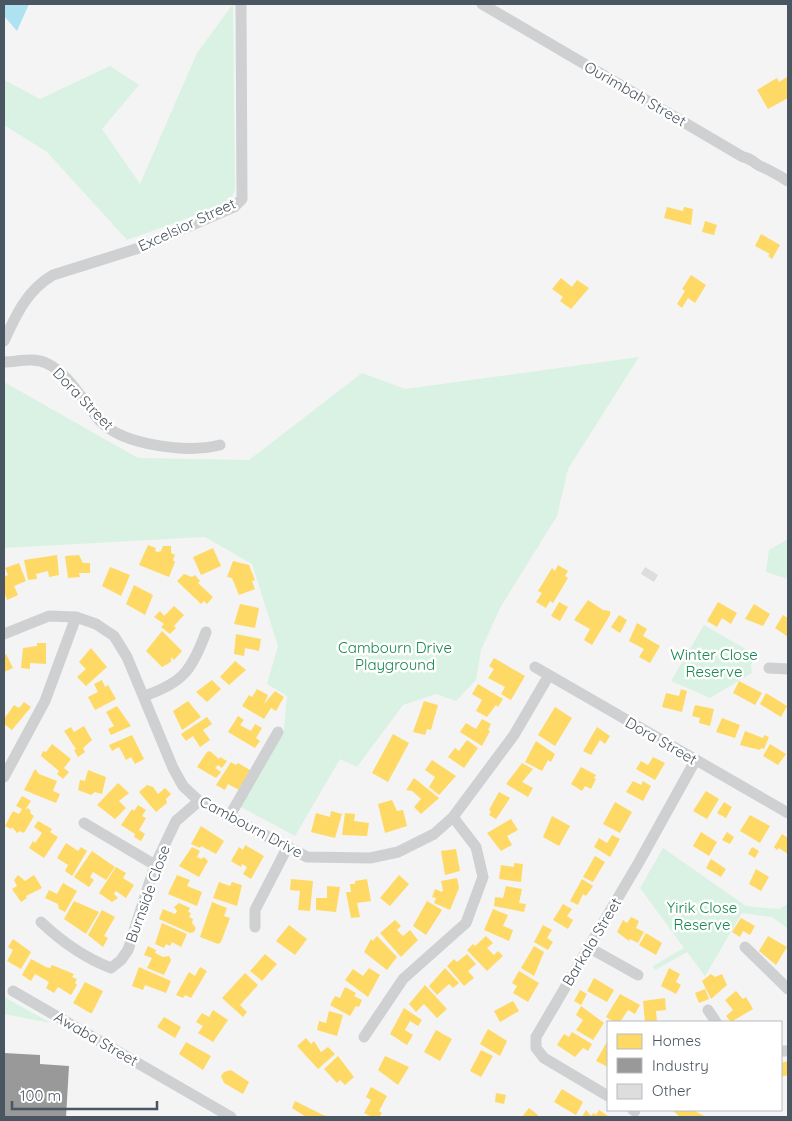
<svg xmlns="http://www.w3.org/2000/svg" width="792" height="1121" viewBox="0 0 792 1121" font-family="Quicksand,sans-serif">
  <rect width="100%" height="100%" fill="#f4f4f4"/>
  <path fill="#d9f2e3" d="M 233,4 L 235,189 L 230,203 L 127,240 L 47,152 L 4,125 L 4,80 L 40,99 L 110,66 L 139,85 L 102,129 L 140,184 L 197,53 Z
    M 639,357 L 568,469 L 557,516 L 500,608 L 481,650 L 476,680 L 456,701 L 436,694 L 403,705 L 357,767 L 340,759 L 295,836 L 239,806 L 284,730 L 287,696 L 267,684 L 278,646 L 252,564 L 205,537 L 4,548 L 4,382 L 138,458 L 249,460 L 362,373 L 405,389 Z
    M 788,539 L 788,579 L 766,572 L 769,550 Z
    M 704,625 L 756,655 L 751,665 L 752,673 L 710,698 L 671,681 Z
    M 663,848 L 746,906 L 779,909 L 788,904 L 788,929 L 772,917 L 742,913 L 705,976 L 687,952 L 655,970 L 653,966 L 684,948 L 640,888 Z
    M 4,997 L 51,1023 L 4,1014 Z"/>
  <path fill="#aee2f0" d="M 4,4 L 29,4 L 17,31 L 4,16 Z"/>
  <path fill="#ffd966" d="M 787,77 L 788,98 L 768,109 L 757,90 L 777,78 L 779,82 Z
    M 667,207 L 683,211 L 684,207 L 693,209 L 691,225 L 664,218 Z
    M 705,221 L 717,225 L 714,235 L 702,232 Z
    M 761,234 L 780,245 L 772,259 L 768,256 L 770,254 L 755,246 Z
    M 691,275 L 706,285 L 695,303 L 688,298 L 682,308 L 677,304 L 685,291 L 682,289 Z
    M 561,278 L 572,287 L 577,280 L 589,288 L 571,309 L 560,301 L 563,297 L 552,289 Z
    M 148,545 L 156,548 L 155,551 L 158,552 L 161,551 L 163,546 L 171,546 L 171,553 L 175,555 L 173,560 L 175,562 L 169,577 L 139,565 Z
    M 213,548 L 221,566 L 201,575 L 193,557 Z
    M 57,555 L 59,575 L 49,577 L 48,571 L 36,574 L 37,579 L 28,580 L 24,560 Z
    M 79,555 L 83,563 L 90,563 L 90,573 L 79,573 L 80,577 L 68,578 L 65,556 Z
    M 233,561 L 249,565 L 255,580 L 252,581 L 255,589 L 239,595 L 232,578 L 227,577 Z
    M 19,563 L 26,581 L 14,586 L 18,595 L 7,600 L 4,591 L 4,577 L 8,575 L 5,568 Z
    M 558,565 L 568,571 L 565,576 L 568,578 L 553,603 L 550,601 L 546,608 L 536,602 L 542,593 L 538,591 L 552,568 L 555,571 Z
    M 110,567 L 130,575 L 121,596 L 102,586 Z
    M 184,574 L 192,577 L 195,575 L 200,581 L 198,583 L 213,597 L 207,604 L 204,601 L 201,604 L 177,581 Z
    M 134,585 L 153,595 L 145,615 L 126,604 Z
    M 588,600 L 603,610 L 610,611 L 610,615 L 592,645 L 584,640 L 590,629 L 574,620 Z
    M 559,602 L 568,607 L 560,621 L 551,616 Z
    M 718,602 L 737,613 L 731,624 L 722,618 L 717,627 L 707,621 Z
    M 240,604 L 259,608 L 255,628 L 234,624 Z
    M 754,604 L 770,614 L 763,626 L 745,619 Z
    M 174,606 L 184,615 L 174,626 L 176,628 L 170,634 L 161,627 L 164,624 L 154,617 L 160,611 L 164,616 Z
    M 619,615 L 627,620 L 620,633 L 611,627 Z
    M 783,615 L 788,618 L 788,637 L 775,628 Z
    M 637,623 L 647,629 L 643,636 L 660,646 L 650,663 L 639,657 L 644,649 L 629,641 Z
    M 162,631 L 182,651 L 174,660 L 171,657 L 171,662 L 162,667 L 146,651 Z
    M 236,634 L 261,639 L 259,651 L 245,648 L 244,656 L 234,654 Z
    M 37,643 L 46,643 L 46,664 L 30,663 L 30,669 L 21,668 L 23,648 L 37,646 Z
    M 91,648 L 107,667 L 86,686 L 77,677 L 86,669 L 79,662 Z
    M 6,654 L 13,668 L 4,672 L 4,656 Z
    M 494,658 L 525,676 L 511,700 L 501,694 L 505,687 L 488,678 L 494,669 L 489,666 Z
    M 235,661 L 246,670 L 229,685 L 220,677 Z
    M 102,680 L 105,687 L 108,685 L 116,699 L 95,710 L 88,697 L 98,692 L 94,684 Z
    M 212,680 L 221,689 L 207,702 L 196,692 Z
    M 739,681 L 762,693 L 755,705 L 733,693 Z
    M 478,684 L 503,699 L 498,707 L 496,705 L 487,717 L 476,711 L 482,700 L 472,694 Z
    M 257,689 L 268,695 L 264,704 L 275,691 L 284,697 L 276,711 L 271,708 L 264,719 L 242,706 L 249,695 L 252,697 Z
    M 681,689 L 687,691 L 682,712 L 662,707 L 666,693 L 679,696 Z
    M 766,693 L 787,706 L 781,717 L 760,704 Z
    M 188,701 L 201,717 L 182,730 L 173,711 Z
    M 424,701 L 438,705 L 431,730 L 427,729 L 425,735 L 413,732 Z
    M 24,702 L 31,707 L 12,730 L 4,724 L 4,719 L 14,705 L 19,708 Z
    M 695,705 L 714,709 L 710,726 L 699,723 L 700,718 L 692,716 Z
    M 117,706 L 131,726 L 111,735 L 108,729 L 114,726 L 106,712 Z
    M 555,707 L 572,718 L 555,746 L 538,735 Z
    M 238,716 L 244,720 L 240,725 L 251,731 L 255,724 L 262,728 L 256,738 L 260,741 L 255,748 L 228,732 Z
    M 207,717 L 212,724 L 203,730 L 210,740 L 200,747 L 193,736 L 186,741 L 181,734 Z
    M 722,718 L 740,725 L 735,738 L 716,732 Z
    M 482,719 L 491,724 L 488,730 L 490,731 L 482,746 L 460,732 L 466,723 L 476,729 Z
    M 84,726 L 92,740 L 83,748 L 85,752 L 78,757 L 74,750 L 76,749 L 64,731 L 71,727 L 74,732 Z
    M 597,727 L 610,736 L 605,744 L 600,740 L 591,755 L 583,751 Z
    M 745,731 L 763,738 L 764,735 L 769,737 L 764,749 L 761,748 L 760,750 L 740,745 Z
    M 393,734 L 409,743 L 388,782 L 372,773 Z
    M 132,735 L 144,759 L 135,764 L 131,757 L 126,760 L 119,747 L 112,751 L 109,745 Z
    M 467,740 L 478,748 L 464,768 L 448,757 L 455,748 L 459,751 Z
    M 536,741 L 555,754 L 551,762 L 548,760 L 542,771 L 525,762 Z
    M 52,744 L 71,759 L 64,768 L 69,772 L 63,779 L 57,774 L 59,771 L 41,756 L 43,751 L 46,752 Z
    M 770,744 L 786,754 L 778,765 L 763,756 Z
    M 210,751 L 219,759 L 220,757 L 227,761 L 222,768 L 218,765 L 215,768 L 221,772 L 216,778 L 197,767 L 207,752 Z
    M 653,757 L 665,763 L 655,780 L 636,769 L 641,761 L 648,765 Z
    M 432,760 L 456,776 L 439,795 L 429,787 L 435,777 L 425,770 Z
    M 231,762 L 236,765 L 238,763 L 250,770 L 239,790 L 228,784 L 225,790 L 216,785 Z
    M 522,763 L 533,769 L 522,782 L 533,788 L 528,797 L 506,784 Z
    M 581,767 L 596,775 L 594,778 L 596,779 L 591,789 L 585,786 L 582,791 L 571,784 Z
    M 35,769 L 39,774 L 57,781 L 53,791 L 60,794 L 56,803 L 24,790 Z
    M 88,770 L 106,777 L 102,794 L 95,792 L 91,795 L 78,790 L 80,780 L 85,781 Z
    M 414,778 L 439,798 L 421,814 L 414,807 L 421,799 L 412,791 L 406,790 Z
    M 633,781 L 641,785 L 643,781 L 651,786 L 643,801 L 626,792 Z
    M 118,783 L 129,793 L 119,801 L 126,808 L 115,819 L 97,805 Z
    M 147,785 L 153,787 L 158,794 L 165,788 L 171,794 L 166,799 L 167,803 L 156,812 L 139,792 Z
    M 706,791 L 719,799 L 707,819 L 693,811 Z
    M 499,792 L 510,798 L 496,819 L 489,815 L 491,811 L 489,810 Z
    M 22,796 L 31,801 L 25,810 L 28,808 L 31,811 L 30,813 L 34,816 L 24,833 L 20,831 L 17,833 L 12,827 L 11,829 L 5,826 L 13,811 L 19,814 L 22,809 L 16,806 Z
    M 392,800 L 397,811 L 403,810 L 407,826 L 385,833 L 378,804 Z
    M 615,802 L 632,812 L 620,833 L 603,824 Z
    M 724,802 L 732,807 L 726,818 L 717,813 Z
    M 138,805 L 146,810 L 142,816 L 146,818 L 139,830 L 145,834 L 141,841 L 134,837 L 135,834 L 121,825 L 132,809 L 134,811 Z
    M 331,811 L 342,814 L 335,838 L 311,832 L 316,813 L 330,817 Z
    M 345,813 L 355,814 L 354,821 L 369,823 L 367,836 L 342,835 Z
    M 750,815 L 770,826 L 760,843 L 740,831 Z
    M 552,816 L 570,826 L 559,846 L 543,837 Z
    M 511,819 L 518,830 L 507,836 L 512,845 L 501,851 L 487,833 Z
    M 38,821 L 52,829 L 50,832 L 58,837 L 44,858 L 29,848 L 33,841 L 35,843 L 42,833 L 34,827 Z
    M 201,826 L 224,841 L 216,854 L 201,846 L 200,848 L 191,844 Z
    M 701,832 L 717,842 L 709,856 L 693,846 Z
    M 727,832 L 734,837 L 730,844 L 722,840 Z
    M 782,834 L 788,838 L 788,854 L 779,848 L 777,850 L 774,847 Z
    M 612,835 L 620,839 L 610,857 L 594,847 L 599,838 L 607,843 Z
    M 66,843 L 78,851 L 81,847 L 87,851 L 72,876 L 65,871 L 68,865 L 57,858 Z
    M 245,845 L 264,856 L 251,879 L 243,874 L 247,867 L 242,864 L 241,867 L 231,861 L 239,847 L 243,850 Z
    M 192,847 L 200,851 L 197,857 L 201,859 L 204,857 L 208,861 L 199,877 L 179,866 Z
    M 752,847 L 759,851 L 755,858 L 748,854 Z
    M 456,849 L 460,871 L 445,875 L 441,851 Z
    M 92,851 L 115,867 L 106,880 L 93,872 L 90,877 L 94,880 L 89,887 L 74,877 Z
    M 595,856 L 605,862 L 593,882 L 583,877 Z
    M 711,859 L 726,869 L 721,877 L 706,868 Z
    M 514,863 L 523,864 L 521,882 L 499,879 L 501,865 L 514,867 Z
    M 116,867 L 126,873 L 123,878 L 134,885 L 126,898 L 116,891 L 114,894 L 118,898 L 112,902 L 99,893 Z
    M 756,869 L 769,877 L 761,891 L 749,884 Z
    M 18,875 L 25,881 L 34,875 L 42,888 L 26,896 L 27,898 L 21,902 L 12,889 L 17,886 L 14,880 Z
    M 177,875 L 190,880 L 187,886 L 202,892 L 197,906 L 168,894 Z
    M 399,875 L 409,884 L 390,906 L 380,898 Z
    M 457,878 L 459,888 L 450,910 L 434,903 L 436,898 L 432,897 L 435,889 L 442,892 L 443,890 L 441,881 Z
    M 291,879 L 313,881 L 310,911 L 298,910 L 300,891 L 290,890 Z
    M 367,879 L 371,901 L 357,903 L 360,917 L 351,918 L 346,892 L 351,892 L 350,884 L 355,884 L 355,881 Z
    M 582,879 L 593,886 L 586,896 L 583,894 L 578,905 L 570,901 Z
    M 219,882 L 230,886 L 232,882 L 242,885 L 237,906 L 213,898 Z
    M 63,883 L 77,891 L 65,912 L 59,909 L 58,904 L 45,898 L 49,890 L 57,894 Z
    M 327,886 L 340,887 L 336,912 L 316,910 L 316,898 L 327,898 Z
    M 506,886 L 522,889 L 519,903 L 526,904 L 524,912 L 494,906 L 495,897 L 503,898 Z
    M 74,901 L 99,912 L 86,934 L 64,919 Z
    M 427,901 L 442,910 L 426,935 L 413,926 Z
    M 212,902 L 227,908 L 224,916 L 230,918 L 221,942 L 218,944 L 200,937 Z
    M 179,903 L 190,908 L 188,912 L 191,913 L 189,917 L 193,919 L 192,923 L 196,928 L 194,932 L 190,933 L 159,919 L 163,909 L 175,914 L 177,911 L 174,907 Z
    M 563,904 L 572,909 L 567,916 L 573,920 L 568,929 L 553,920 Z
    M 493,909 L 508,915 L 503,926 L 513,930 L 509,941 L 484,930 Z
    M 102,910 L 115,917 L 104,936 L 108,938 L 103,947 L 88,935 Z
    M 631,917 L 639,921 L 636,928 L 644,932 L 638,943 L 630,939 L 629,941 L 617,932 L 623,920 L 627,923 Z
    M 741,918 L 755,926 L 750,935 L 743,931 L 740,937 L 732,932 Z
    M 395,920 L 401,926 L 397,930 L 403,936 L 410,930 L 418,940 L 401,957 L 380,933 Z
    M 162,923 L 187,934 L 181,947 L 172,942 L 170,946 L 166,944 L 164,948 L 155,944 Z
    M 289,925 L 307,939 L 295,955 L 276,941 Z
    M 543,925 L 552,930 L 547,938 L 553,942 L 548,950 L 534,942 Z
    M 646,933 L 662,943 L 656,955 L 639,945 Z
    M 377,936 L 397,957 L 387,970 L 364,952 L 371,939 L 373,941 Z
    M 486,936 L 493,943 L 487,948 L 494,955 L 498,951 L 503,956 L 487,971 L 467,950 L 473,944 L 475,946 Z
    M 768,936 L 787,947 L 776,965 L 759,951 Z
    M 13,939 L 31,952 L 21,969 L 7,961 L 13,950 L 8,947 Z
    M 148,946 L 156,950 L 155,953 L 163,957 L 169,956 L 171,960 L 164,975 L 147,968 L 152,958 L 144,955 Z
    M 534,946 L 544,952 L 534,976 L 521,968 Z
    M 265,954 L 277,964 L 262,981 L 250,971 Z
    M 467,954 L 476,964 L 468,971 L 474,978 L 464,986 L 447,966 L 454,959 L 457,962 Z
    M 31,959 L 46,967 L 50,968 L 52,965 L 74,974 L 72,977 L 77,979 L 75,983 L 77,985 L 71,995 L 58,987 L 54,993 L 46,988 L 49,982 L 35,974 L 31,981 L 22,975 Z
    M 139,967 L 171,981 L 166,993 L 145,985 L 143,990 L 132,986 Z
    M 200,967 L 207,971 L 191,998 L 185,995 L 183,998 L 176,995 L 189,972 L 195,976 Z
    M 369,968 L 380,975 L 368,997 L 345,980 L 353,969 L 363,976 Z
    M 445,968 L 459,983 L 453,988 L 449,984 L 437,995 L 429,986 Z
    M 669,968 L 680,974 L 676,982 L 681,985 L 676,994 L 661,986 Z
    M 519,971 L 539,983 L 528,1002 L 513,993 L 517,986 L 512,983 Z
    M 245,973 L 258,985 L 240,1005 L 247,1012 L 243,1017 L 222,998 Z
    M 711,974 L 715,977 L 722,974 L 727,985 L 711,999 L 702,981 Z
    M 594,978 L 614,990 L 607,1002 L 587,991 Z
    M 85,982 L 103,991 L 92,1013 L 90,1013 L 73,1003 Z
    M 425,985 L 447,1009 L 437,1018 L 424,1004 L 416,1012 L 409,1004 Z
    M 345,987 L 356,993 L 354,996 L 362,1000 L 359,1007 L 356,1006 L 350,1016 L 330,1005 L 335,996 L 340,998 Z
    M 705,989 L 709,999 L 699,1003 L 695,993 Z
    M 580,990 L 587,994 L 581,1005 L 574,1001 Z
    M 736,991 L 743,999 L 746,997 L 753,1009 L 731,1022 L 726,1016 L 733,1010 L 725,1000 Z
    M 620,994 L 640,1005 L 635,1014 L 628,1010 L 620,1022 L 614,1022 L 606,1017 Z
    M 665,998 L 666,1010 L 656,1011 L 657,1022 L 645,1022 L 643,1001 Z
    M 513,1001 L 519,1011 L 500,1022 L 494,1011 Z
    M 581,1006 L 604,1023 L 593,1040 L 576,1030 L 583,1020 L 576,1015 Z
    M 404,1008 L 422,1020 L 418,1026 L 410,1021 L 405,1030 L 413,1035 L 407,1045 L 390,1034 Z
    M 213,1010 L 228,1020 L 213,1042 L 198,1033 L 203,1026 L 196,1022 L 202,1013 L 209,1017 Z
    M 329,1011 L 343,1015 L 337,1036 L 317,1030 L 319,1021 L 326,1023 Z
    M 164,1017 L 181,1027 L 175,1038 L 157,1027 Z
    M 488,1029 L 507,1041 L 500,1056 L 480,1044 Z
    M 436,1030 L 452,1039 L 440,1061 L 424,1052 Z
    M 572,1032 L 592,1044 L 588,1051 L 583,1048 L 575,1057 L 557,1045 L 564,1034 L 569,1037 Z
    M 306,1038 L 311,1044 L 314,1041 L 321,1052 L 328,1047 L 335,1054 L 318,1069 L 297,1046 Z
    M 608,1040 L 608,1067 L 596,1061 Z
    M 186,1042 L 211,1056 L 203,1070 L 179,1054 Z
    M 481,1050 L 493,1056 L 481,1077 L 470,1071 Z
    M 338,1056 L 354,1077 L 345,1085 L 340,1080 L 337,1083 L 324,1069 Z
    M 385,1056 L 409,1067 L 398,1085 L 378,1070 Z
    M 788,1061 L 788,1075 L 781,1077 L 781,1063 Z
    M 231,1070 L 249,1082 L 243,1094 L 224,1083 L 221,1076 L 224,1072 Z
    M 371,1087 L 387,1096 L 379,1111 L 382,1113 L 379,1117 L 372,1117 L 364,1113 L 371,1100 L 366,1097 Z
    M 562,1089 L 583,1102 L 576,1115 L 554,1102 Z
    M 496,1093 L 506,1095 L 504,1104 L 495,1102 Z
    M 295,1101 L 323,1115 L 331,1117 L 306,1117 L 292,1108 Z
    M 529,1108 L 538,1115 L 537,1117 L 522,1117 Z
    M 586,1110 L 591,1116 L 593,1113 L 596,1115 L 599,1110 L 608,1116 L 582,1117 Z
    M 672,1110 L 693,1110 L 706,1117 L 680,1117 Z"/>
  <path fill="#999" d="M 4,1053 L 40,1055 L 40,1064 L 69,1066 L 66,1117 L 4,1117 Z"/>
  <path fill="#ddddde" d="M 645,567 L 658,575 L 654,582 L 641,574 Z"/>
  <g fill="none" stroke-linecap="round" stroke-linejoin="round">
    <path stroke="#ced0d2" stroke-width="11" d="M 482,4 L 743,157 C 752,158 753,163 760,166 C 770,170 778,175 788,181
      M 4,341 C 16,315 27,290 53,275 L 139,248 L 234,207 L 242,199 L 241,4
      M 4,362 C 17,362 33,357 46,363 C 69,373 84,403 100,421 C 124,446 188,453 220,445
      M 4,634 L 49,616 L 76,617 L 96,624 L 114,636 L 127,657 L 173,768 L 183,786 L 199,801 L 307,857 L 370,858 L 398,852 L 434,834 L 453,817 L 514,735 L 549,675
      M 535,667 L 788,813
      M 769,668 L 788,669
      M 144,696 C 183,683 192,670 206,632
      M 4,777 L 45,701 L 76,617
      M 229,817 L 278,732
      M 84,823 L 155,865
      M 41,922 C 61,941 85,958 111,968 L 121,960 L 128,950 L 155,865 L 176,821 L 199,801
      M 255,927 L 255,910 L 287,848
      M 588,947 L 638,975
      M 745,947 L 788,989
      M 13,991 L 231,1117
      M 708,1010 L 716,1022
      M 364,1037 L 403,979 L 466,923 L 483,877 L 476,847 L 453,817
      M 781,1051 L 788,1051
      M 608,1096 L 544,1058 L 536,1048 L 536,1037 L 639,862 L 695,761
      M 633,1110 L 635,1111"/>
  </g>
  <g text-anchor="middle" stroke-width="5" stroke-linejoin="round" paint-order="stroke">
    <g font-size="15" fill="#4a5661" stroke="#fff">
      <text transform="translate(635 94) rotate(30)" y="5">Ourimbah Street</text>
      <text transform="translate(187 225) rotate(-25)" y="5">Excelsior Street</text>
      <text transform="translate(83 399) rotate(46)" y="5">Dora Street</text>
      <text transform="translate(661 741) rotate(30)" y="5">Dora Street</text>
      <text transform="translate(251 827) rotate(28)" y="5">Cambourn Drive</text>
      <text transform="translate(148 894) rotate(-70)" y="5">Burnside Close</text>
      <text transform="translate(592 942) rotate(-59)" y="5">Barkala Street</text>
      <text transform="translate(96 1039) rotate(30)" y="5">Awaba Street</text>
    </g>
    <g font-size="15" fill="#17864f" stroke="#fff">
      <text x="395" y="653">Cambourn Drive<tspan x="395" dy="17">Playground</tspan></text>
      <text x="714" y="660">Winter Close<tspan x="714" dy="17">Reserve</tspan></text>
      <text x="702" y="913">Yirik Close<tspan x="702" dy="17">Reserve</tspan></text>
    </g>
  </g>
  <rect width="792" height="1121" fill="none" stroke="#4a5661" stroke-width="10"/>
  <rect x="607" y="1021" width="175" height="90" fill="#ffffff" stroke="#b7bbc0"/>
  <rect x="617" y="1034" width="25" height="15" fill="#ffd966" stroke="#b7bbc0"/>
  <text x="652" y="1046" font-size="15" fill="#4a5661">Homes</text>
  <rect x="617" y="1058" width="25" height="15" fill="#999999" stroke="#b7bbc0"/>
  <text x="652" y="1071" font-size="15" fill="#4a5661">Industry</text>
  <rect x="617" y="1084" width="25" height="15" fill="#ddddde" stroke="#b7bbc0"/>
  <text x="652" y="1096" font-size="15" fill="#4a5661">Other</text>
  <path d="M12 1101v8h145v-8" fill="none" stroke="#4a5661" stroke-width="2.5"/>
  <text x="20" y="1101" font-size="15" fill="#4a5661" stroke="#ffffff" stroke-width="4" paint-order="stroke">100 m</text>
</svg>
